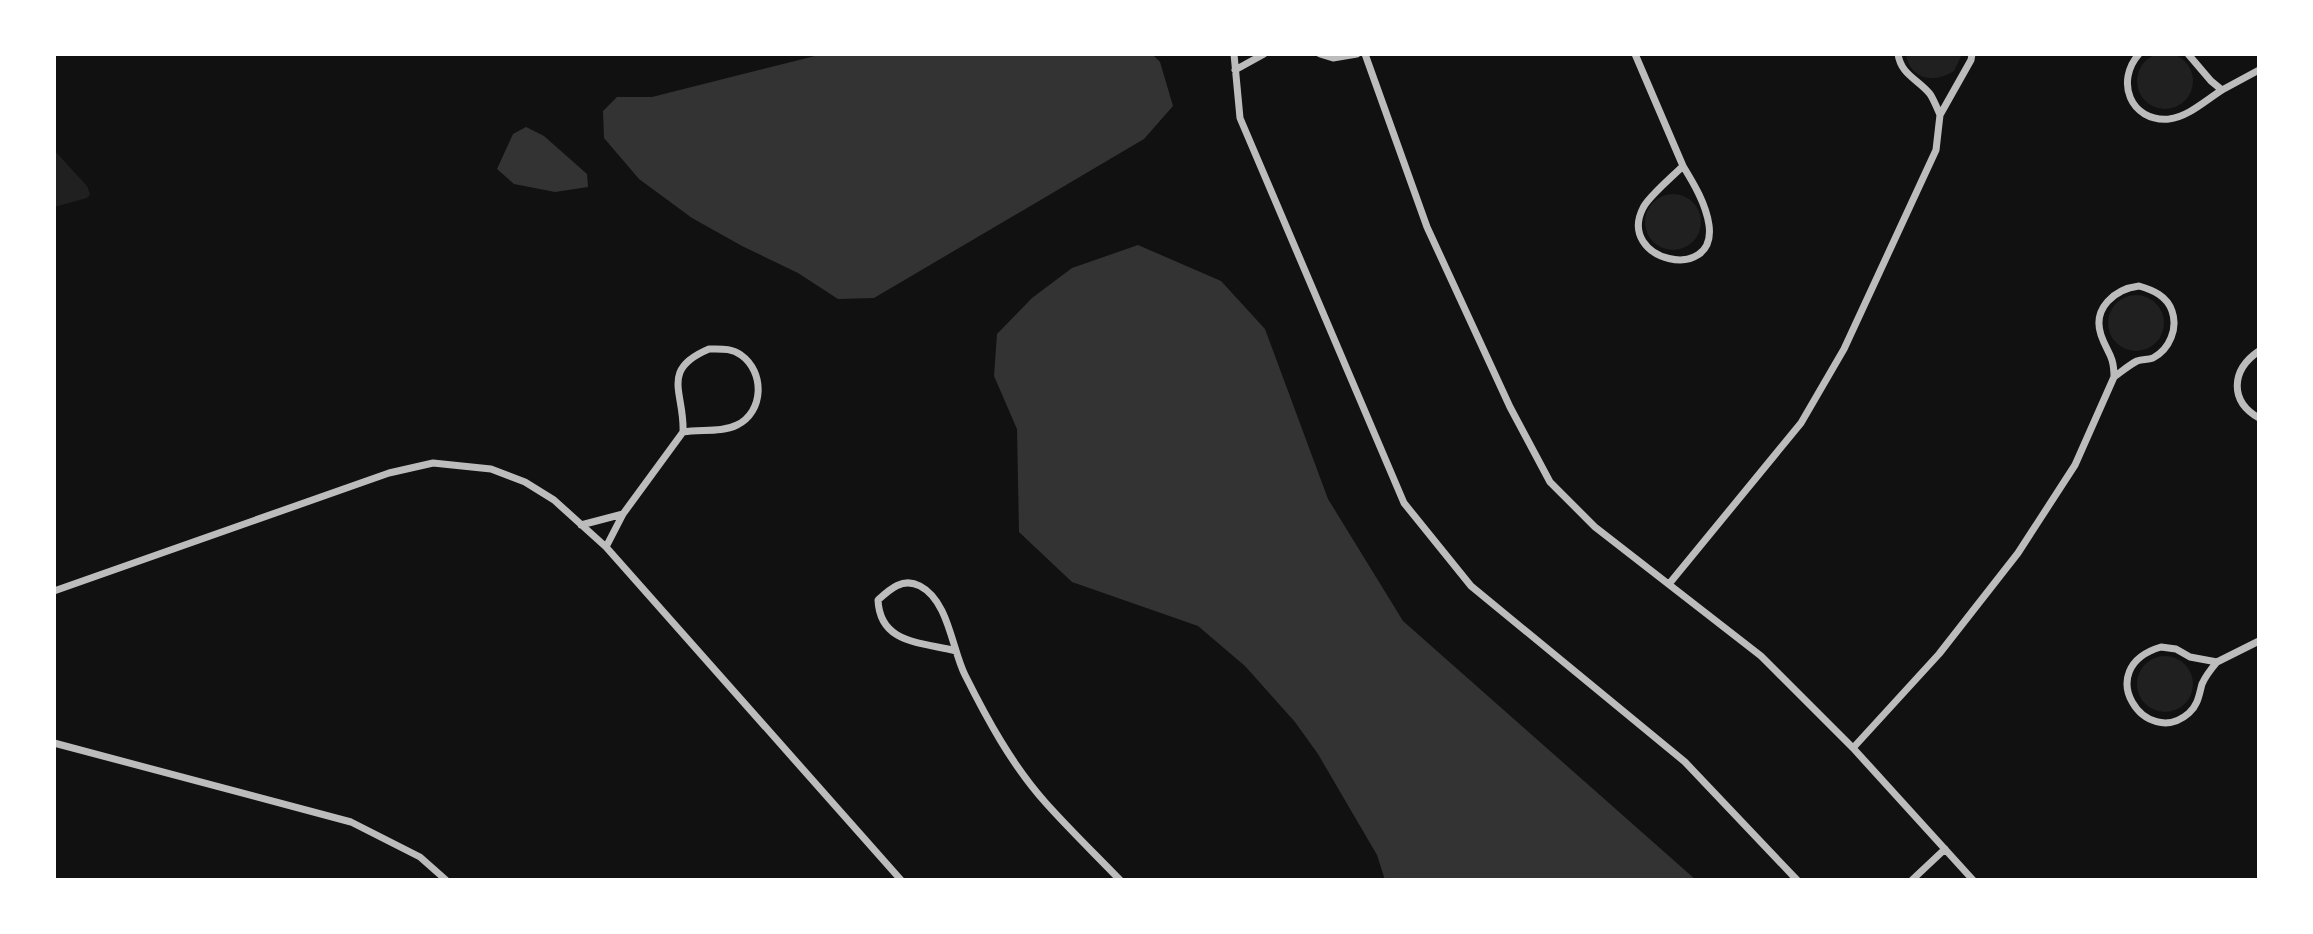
<svg xmlns="http://www.w3.org/2000/svg" width="2313" height="934" viewBox="0 0 2313 934" font-family="'PT Sans Narrow',sans-serif">
  <rect width="100%" height="100%" fill="#111"/>
  <path fill="#202020" d="M2137 81a28 28 0 1 1 56 0a28 28 0 1 1-56 0Z
    M 1906,54 L 1962,54 L 1954,71 C 1935,84 1910,80 1906,54 Z
    M 54,150 L 87,186 L 90,194 L 87,198 L 54,207 Z
    M1645 222a28 28 0 1 1 56 0a28 28 0 1 1-56 0Z
    M2108 323a28 28 0 1 1 56 0a28 28 0 1 1-56 0Z
    M2137 684a28 28 0 1 1 56 0a28 28 0 1 1-56 0Z"/>
  <path fill="#333" d="M 823,54 L 1152,54 L 1160,62 L 1173,106 L 1144,139 L 874,298 L 838,299 L 798,273 L 742,246 L 692,218 L 639,179 L 604,138 L 603,111 L 617,97 L 652,97 Z
    M 526,127 L 544,136 L 587,174 L 588,187 L 555,192 L 514,184 L 497,169 L 513,134 Z
    M 1138,245 L 1221,281 L 1265,329 L 1328,499 L 1403,621 L 1696,880 L 1385,880 L 1377,855 L 1318,754 L 1295,722 L 1245,666 L 1198,626 L 1072,582 L 1019,532 L 1017,429 L 994,376 L 997,334 L 1032,298 L 1072,268 Z"/>
  <g fill="none" stroke-linecap="round" stroke-linejoin="round">
    <path stroke="#bcbcbc" stroke-width="7" d="M 1234,54 L 1240,118 L 1404,503 L 1471,586 L 1685,762 L 1797,880
      M 1320,54 L 1333,58 L 1357,54
      M 1365,54 L 1427,227 L 1510,407 L 1550,482 L 1595,527 L 1761,656 L 1853,748 L 1973,880
      M 1635,54 L 1683,166
      M 1898,54 C 1901,75 1918,79 1930,94 C 1934,100 1937,108 1940,115 L 1971,60 L 1972,54
      M 2139,54 C 2115,81 2130,122 2169,119 C 2188,117 2206,100 2222,90 L 2211,81 L 2188,54
      M 1235,70 L 1264,54
      M 2222,90 L 2259,70
      M 1683,166 C 1694,184 1706,204 1709,225 C 1717,284 1616,261 1643,208 C 1648,197 1673,176 1683,166 Z
      M 2139,286 C 2153,290 2167,296 2172,311 C 2178,328 2170,349 2153,358 C 2148,360 2142,359 2137,361 C 2129,365 2121,372 2114,377 C 2114,354 2107,353 2101,335 C 2092,308 2115,289 2139,286 Z
      M 709,349 C 721,349 732,348 741,355 C 765,372 764,412 737,425 C 721,433 701,429 683,432 C 685,393 659,370 709,349 Z
      M 2259,351 C 2231,370 2229,401 2259,418
      M 581,525 L 623,514
      M 606,547 L 623,514 L 683,432
      M 1669,584 L 1801,423 L 1844,349 L 1936,150 L 1940,115
      M 54,591 L 389,473 L 433,463 L 491,469 L 525,482 L 554,500 L 606,547 L 901,880
      M 2161,647 L 2176,649 L 2190,657 L 2217,662 C 2211,669 2206,675 2202,684 C 2199,695 2198,705 2189,713 C 2146,751 2090,668 2161,647 Z
      M 956,651 C 921,642 880,644 878,600 C 890,589 903,577 920,586 C 949,601 952,650 965,675 C 987,719 1012,765 1045,802 C 1069,829 1095,854 1120,880
      M 2217,662 L 2259,641
      M 54,743 L 351,822 L 420,857 L 446,880
      M 1853,748 L 1939,654 L 2018,553 L 2075,465 L 2114,377
      M 1912,880 L 1945,849"/>
  </g>
  <rect width="2313" height="934" fill="none" stroke="#ffffff" stroke-width="112"/>
</svg>
